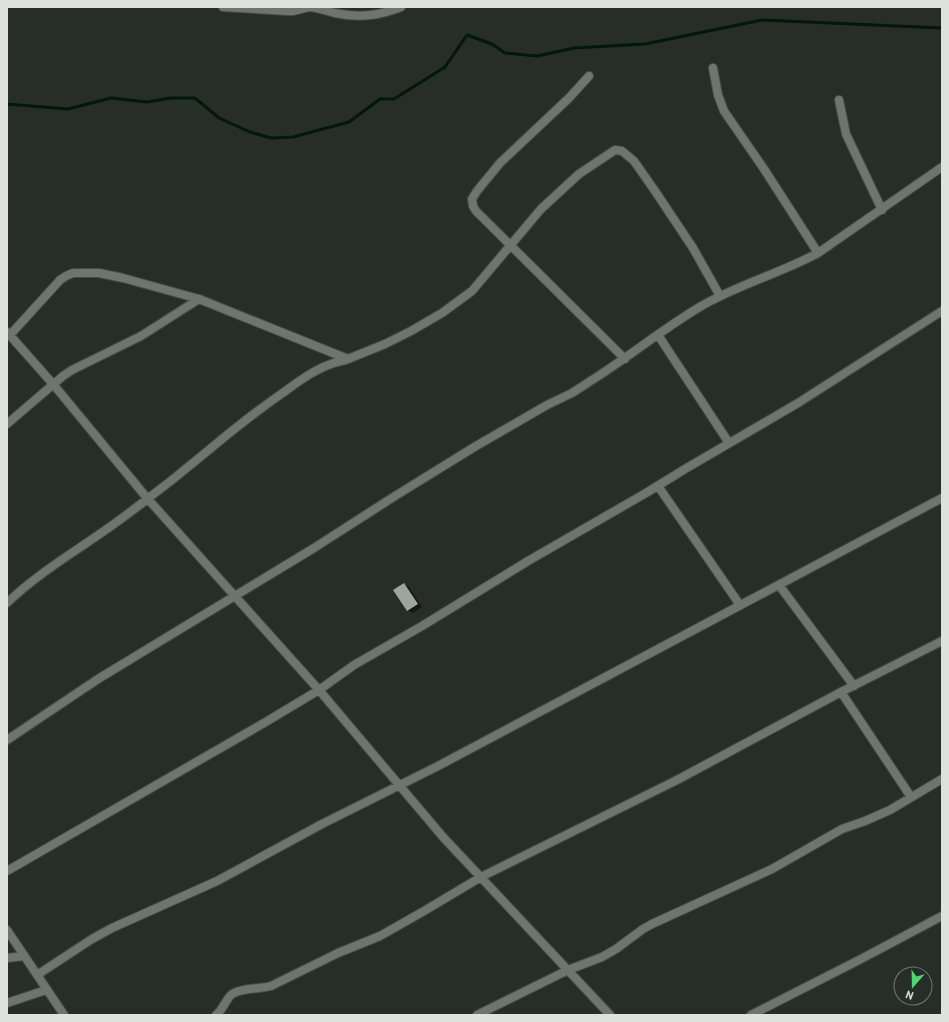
<svg xmlns="http://www.w3.org/2000/svg" width="949" height="1022" viewBox="0 0 949 1022" font-family="'PT Sans',sans-serif">
  <rect width="100%" height="100%" fill="#272e28"/>
  <path fill="#0007" d="M 404,584 L 409,587 L 422,607 L 413,613 L 408,610 Z"/>
  <g fill="none" stroke-linecap="round" stroke-linejoin="round">
    <path stroke="#011906" stroke-width="3" d="M 7,104 L 68,109 L 111,98 L 147,102 L 171,98 L 195,98 L 219,118 L 250,132 L 271,138 L 293,137 L 349,122 L 380,99 L 394,99 L 445,67 L 467,35 L 492,44 L 505,53 L 537,56 L 574,48 L 645,44 L 762,20 L 942,28"/>
  </g>
  <path fill="#9da59e" d="M 404,583 L 418,604 L 407,611 L 393,590 Z"/>
  <g fill="none" stroke-linecap="round" stroke-linejoin="round">
    <g stroke="#464b47" stroke-width="10">
      <path id="minor" d="M 223,7 L 287,11 L 293,11 L 309,7
        M 310,7 C 319,8 327,11 335,13 C 359,18 378,16 401,7
        M 713,68 L 718,95 L 724,111 L 764,169 L 818,253
        M 589,76 L 569,98 L 500,163 L 477,191 L 472,199 L 473,206 L 476,211 L 625,359
        M 839,100 L 846,134 L 882,210
        M 7,332 L 53,384 L 147,498 L 319,690 L 443,837 L 610,1015
        M 658,335 L 729,443
        M 348,359 L 385,344 L 411,331 L 442,313 L 472,291 L 541,209 L 579,174 L 615,150 L 622,151 L 634,161 L 655,191 L 693,248 L 720,296
        M 7,424 L 63,376 L 72,370 L 141,336 L 199,299
        M 658,486 L 740,605
        M 779,585 L 854,686
        M 7,603 C 39,572 78,550 114,524 C 147,500 179,475 210,449 C 234,429 258,410 284,392 C 299,381 314,370 331,364 C 336,362 343,361 348,359 L 199,299 L 123,278 L 99,273 L 73,273 L 66,276 L 60,280 L 10,335
        M 841,692 L 911,797
        M 7,740 L 98,679 L 314,548 L 395,496 L 476,446 L 547,405 L 572,393 L 589,382 C 626,359 660,331 698,308 C 736,285 779,274 818,253 L 942,167
        M 7,871 L 264,723 L 319,690 L 354,665 L 422,626 L 528,561 L 646,493 L 685,469 L 798,403 L 942,311
        M 7,930 L 64,1015
        M 7,958 L 24,956
        M 37,975 L 92,939 L 112,928 L 217,881 L 322,824 L 438,766 L 942,498
        M 7,1003 L 46,990
        M 216,1015 C 223,1010 225,1001 231,995 C 238,988 260,989 271,986 L 338,953 L 380,936 L 424,911 L 481,877 L 677,780 L 841,692 L 942,641
        M 477,1015 L 568,970 L 602,957 L 616,949 L 643,929 L 652,924 L 772,869 L 842,829 L 865,821 L 890,810 L 942,779
        M 751,1015 L 861,959 L 942,916"/>
    </g>
    <use href="#minor" stroke="#6e756f" stroke-width="8"/>
  </g>
  <rect width="949" height="1022" fill="none" stroke="#dee2df" stroke-width="16"/>
  <g transform="translate(913 986) rotate(200)"><circle r="19" fill="#272e28" stroke="#707671"/>
  <path d="M0-3L7 15L0 10L-7 15Z" fill="#52d673"/>
  <text y="-6" font-size="11" font-weight="bold" text-anchor="middle" fill="#dee2df">N</text>
  </g>
</svg>
